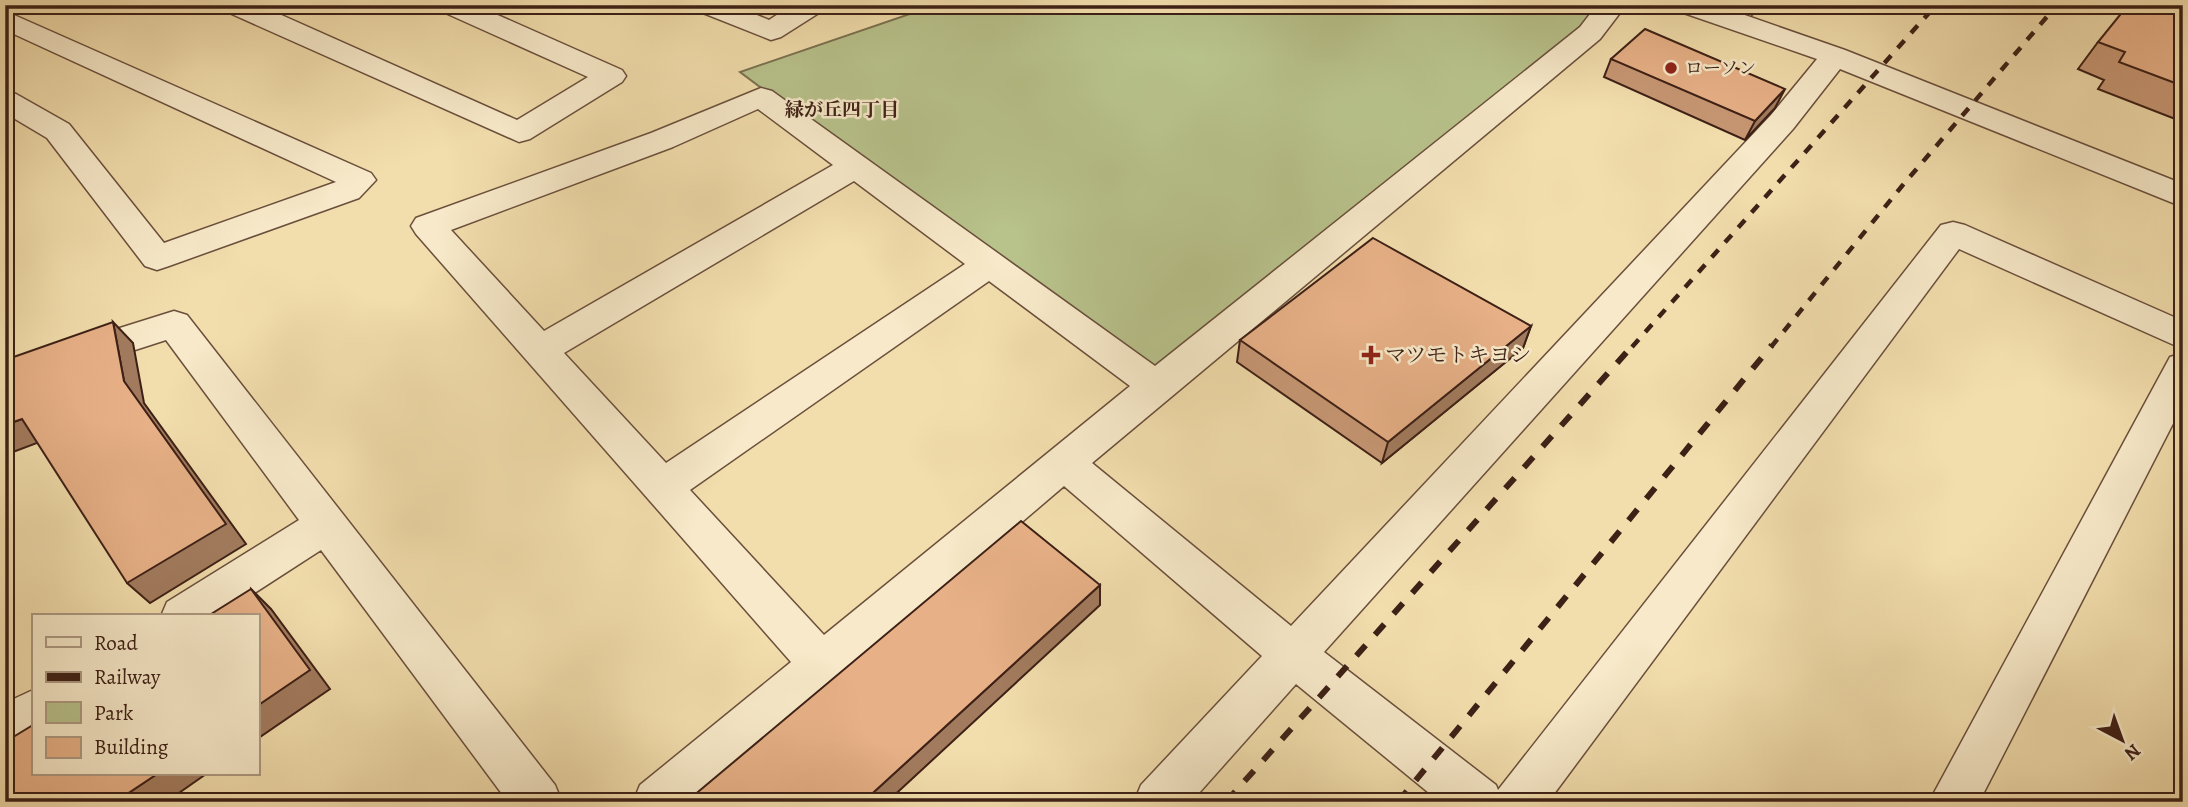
<svg xmlns="http://www.w3.org/2000/svg" width="2188" height="807" viewBox="0 0 2188 807" font-family="Alegreya,'Noto Serif JP',serif">
  <rect width="100%" height="100%" fill="#f2ddac"/>
  <filter id="stains"><feTurbulence type="fractalNoise" baseFrequency=".00286" numOctaves="4"/><feColorMatrix values="0 0 0 0 .2 0 0 0 0 .09 0 0 0 0 .02 0 0 0 .5 -.17"/></filter>
  <radialGradient id="worn" r=".72"><stop offset=".6" stop-color="#630" stop-opacity="0"/><stop offset="1" stop-color="#630" stop-opacity=".3"/></radialGradient>
  <path fill="#b8c28b" stroke="#7a7150" stroke-width="2" d="M 936,5 L 1606,5 L 1156,386 L 740,72 Z"/>
  <g fill="none" stroke-linecap="round" stroke-linejoin="round">
    <g stroke="#6a4f3c" stroke-width="3">
      <path id="minor" d="M 221,5 L 259,5 L 517,120 L 588,77 L 441,11 L 437,5 L 475,5 L 622,70 L 626,76 L 622,82 L 530,139 L 519,142 L 225,11 Z
        M 694,5 L 733,5 L 769,20 L 792,5 L 826,5 L 822,11 L 781,37 L 771,40 L 698,11 Z
        M 1597,5 L 1626,5 L 1600,39 L 1092,463 L 1291,626 L 1771,115 L 1817,59 L 1678,11 L 1674,5 L 1716,5 L 1845,50 L 2183,184 L 2183,207 L 1840,69 L 1793,129 L 1324,652 L 1496,785 L 1498,790 L 1941,225 L 1953,222 L 1965,225 L 2183,321 L 2183,349 L 1959,249 L 1548,802 L 1440,802 L 1296,684 L 1191,802 L 1134,802 L 1141,785 L 1262,656 L 1064,486 L 695,802 L 633,802 L 640,785 L 791,662 L 416,234 L 411,226 L 416,218 L 651,133 L 761,88 L 772,91 L 1155,366 L 1580,27 ZM 758,109 L 833,165 L 544,331 L 451,230 L 673,147 ZM 854,181 L 965,264 L 666,463 L 564,353 ZM 989,281 L 1130,386 L 824,635 L 690,490 Z
        M 5,11 L 371,173 L 376,180 L 359,198 L 169,266 L 157,270 L 145,266 L 47,138 L 5,113 L 5,91 L 16,94 L 69,124 L 164,243 L 336,182 L 5,30 Z
        M 174,311 L 187,315 L 555,785 L 562,802 L 508,802 L 321,550 L 219,616 L 161,616 L 167,602 L 299,520 L 166,340 L 5,392 L 5,364 Z
        M 2183,353 L 2183,404 L 1979,802 L 1929,802 L 2170,357 Z
        M 33,690 L 33,738 L 5,751 L 5,703 Z"/>
    </g>
    <use href="#minor" fill="#f7e9c9" fill-rule="evenodd"/>
    <path stroke="#3d2016" stroke-width="4.5" stroke-dasharray="10 10" stroke-linecap="butt" d="M 1632,347 L 1936,5
      M 1771,347 L 1902,186 L 2057,5"/>
    <path stroke="#3d2016" stroke-width="6" stroke-dasharray="14 14" stroke-linecap="butt" d="M 1226,802 L 1633,345
      M 1398,802 L 1772,345"/>
  </g>
  <path fill="#c79774" stroke="#3d2016" stroke-width="2" d="M 1735,5 L 1767,5 L 1753,14 Z
    M 2183,5 L 2183,122 L 2098,89 L 2104,80 L 2078,69 L 2098,42 Z
    M 1611,59 L 1775,108 L 1745,140 L 1604,77 Z
    M 1531,326 L 1523,348 L 1382,463 L 1237,362 L 1240,340 Z"/>
  <path fill="#a27b5e" stroke="#3d2016" stroke-width="2" d="M 1757,5 L 1767,5 L 1753,14 Z
    M 1785,89 L 1775,108 L 1745,140 L 1755,121 Z
    M 113,322 L 133,343 L 144,403 L 246,544 L 150,603 L 127,583 L 124,381 Z
    M 1531,326 L 1523,348 L 1382,463 L 1388,442 Z
    M 22,419 L 45,440 L 5,455 L 5,425 Z
    M 1100,585 L 1100,605 L 887,802 L 863,802 Z
    M 251,589 L 271,609 L 330,689 L 257,739 L 257,706 Z
    M 157,774 L 206,774 L 166,802 L 115,802 Z"/>
  <path fill="#e7b087" stroke="#3d2016" stroke-width="2" d="M 2128,5 L 2183,5 L 2183,86 L 2119,62 L 2125,52 L 2098,42 Z
    M 1645,29 L 1785,89 L 1755,121 L 1611,59 Z
    M 1373,238 L 1531,326 L 1388,442 L 1240,340 Z
    M 113,322 L 124,381 L 226,524 L 127,583 L 22,419 L 5,425 L 5,360 Z
    M 1021,521 L 1100,585 L 863,802 L 686,802 Z
    M 251,589 L 310,670 L 257,706 L 257,616 L 208,616 Z
    M 33,725 L 33,774 L 157,774 L 115,802 L 5,802 L 5,742 Z"/>
  <g fill="#8f2418" stroke="#f7e9c9" stroke-width="2.5">
    <circle cx="1671" cy="68" r="7"/>
    <path d="M1367.5 344.5h7v7h7v7h-7v7h-7v-7h-7v-7h7z"/>
  </g>
  <g text-anchor="middle" stroke-width="5" stroke-linejoin="round" paint-order="stroke">
    <g font-size="18" fill="#3d2016" stroke="#f7e9c9" text-anchor="start">
      <text x="1685" y="74">ローソン</text>
    </g>
    <g font-size="19" font-weight="bold" fill="#3d2016" stroke="#f7e9c9">
      <text x="842" y="116">緑が丘四丁目</text>
    </g>
    <g font-size="21" fill="#3d2016" stroke="#f7e9c9" text-anchor="start">
      <text x="1385" y="362">マツモトキヨシ</text>
    </g>
  </g>
  <rect width="2188" height="807" fill="none" stroke="#f2ddac" stroke-width="28"/>
  <rect x="7" y="7" width="2174" height="793" fill="none" stroke="#3d2016" stroke-width="3.5"/>
  <rect x="14" y="14" width="2160" height="779" fill="none" stroke="#3d2016" stroke-width="2"/>
  <rect x="32" y="614" width="228" height="161" fill="#f7e9c9" stroke="#ad9981" stroke-width="2"/>
  <rect x="46" y="637" width="35" height="10" fill="#f7e9c9" stroke="#ad9981" stroke-width="2"/>
  <text x="94" y="650" font-size="21" fill="#3d2016">Road</text>
  <rect x="46" y="672" width="35" height="10" fill="#3d2016" stroke="#ad9981" stroke-width="2"/>
  <text x="94" y="684" font-size="21" fill="#3d2016">Railway</text>
  <rect x="46" y="702" width="35" height="21" fill="#b8c28b" stroke="#ad9981" stroke-width="2"/>
  <text x="94" y="720" font-size="21" fill="#3d2016">Park</text>
  <rect x="46" y="737" width="35" height="21" fill="#e7b087" stroke="#ad9981" stroke-width="2"/>
  <text x="94" y="754" font-size="21" fill="#3d2016">Building</text>
  <g transform="translate(2122 740) rotate(139)" stroke="#f7e9c9" stroke-width="5" paint-order="stroke">
  <path d="M0-5L12 26L0 18L-12 26Z" fill="#3d2016"/>
  <text y="-10" font-size="19" font-weight="bold" text-anchor="middle" fill="#3d2016">N</text>
  </g>
  <rect width="100%" height="100%" filter="url(#stains)"/>
  <rect width="100%" height="100%" fill="url(#worn)"/>
</svg>
